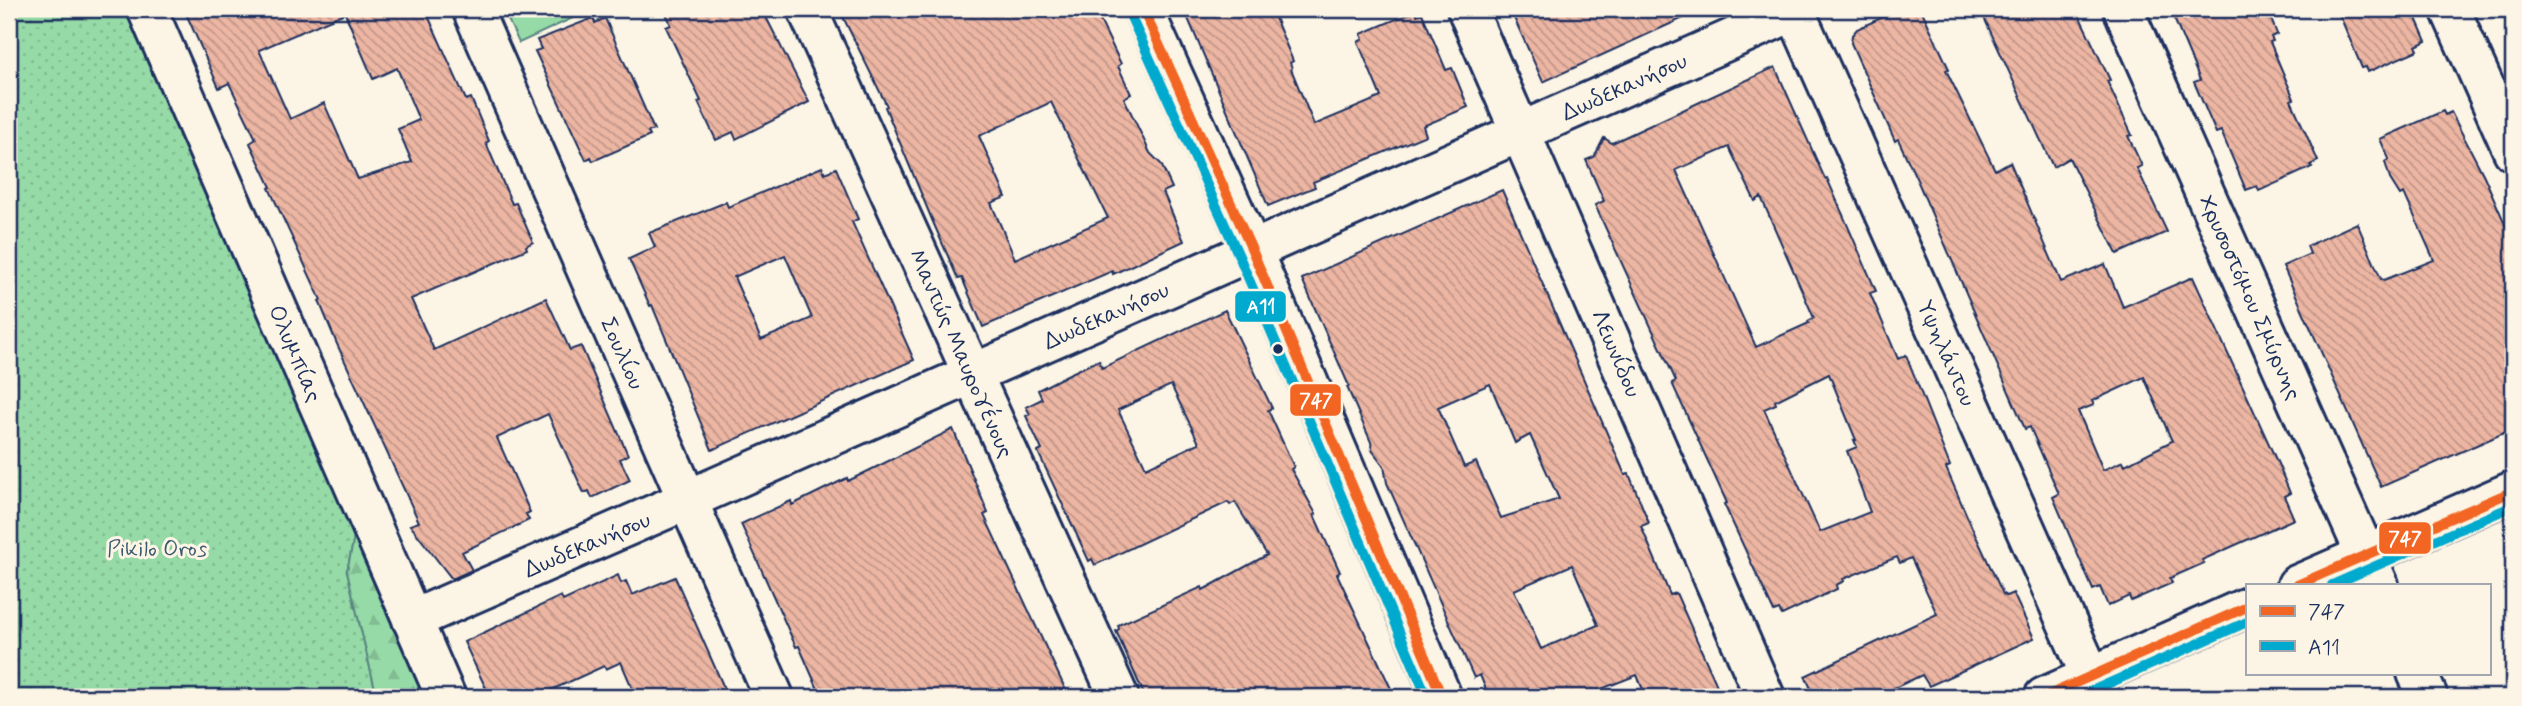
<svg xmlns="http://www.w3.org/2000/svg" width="2522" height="706" viewBox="0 0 2522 706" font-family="Mynerve,sans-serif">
  <defs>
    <pattern id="green-dots" width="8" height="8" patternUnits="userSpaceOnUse" patternTransform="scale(1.75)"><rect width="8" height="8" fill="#96dba7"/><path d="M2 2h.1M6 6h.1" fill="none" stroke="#81bc92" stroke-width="1.8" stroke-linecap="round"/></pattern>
    <pattern id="forest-firs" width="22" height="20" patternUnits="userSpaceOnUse" patternTransform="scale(1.75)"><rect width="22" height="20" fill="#96dba7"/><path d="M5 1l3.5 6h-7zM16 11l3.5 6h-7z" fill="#81bc92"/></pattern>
    <pattern id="building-back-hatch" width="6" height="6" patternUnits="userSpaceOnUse" patternTransform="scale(1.75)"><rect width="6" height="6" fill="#edb6a3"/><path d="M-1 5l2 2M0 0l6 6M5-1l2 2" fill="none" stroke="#bf9488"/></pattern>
  </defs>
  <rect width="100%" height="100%" fill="#fcf5e5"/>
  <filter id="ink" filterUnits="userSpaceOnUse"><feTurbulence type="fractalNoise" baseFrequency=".0143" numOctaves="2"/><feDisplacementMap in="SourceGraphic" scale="14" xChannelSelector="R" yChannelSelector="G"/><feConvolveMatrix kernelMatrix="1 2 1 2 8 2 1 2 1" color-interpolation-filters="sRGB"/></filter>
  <g filter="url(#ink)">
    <path fill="url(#green-dots)" stroke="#588582" stroke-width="2" d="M 9,9 L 127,9 L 355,533 L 347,571 L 377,697 L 9,697 Z"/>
    <path fill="url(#forest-firs)" stroke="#588582" stroke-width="2" d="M 355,533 L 427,697 L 377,697 L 347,571 Z"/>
    <path fill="#96dba7" stroke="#588582" stroke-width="2" d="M 503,9 L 592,9 L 519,43 Z"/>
    <path fill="url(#building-back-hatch)" stroke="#1b2f5e" stroke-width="2" fill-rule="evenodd" d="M 184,9 L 425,9 L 466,100 L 471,98 L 489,141 L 486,143 L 512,204 L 516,203 L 533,242 L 526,246 L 527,249 L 411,299 L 434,350 L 546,298 L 570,350 L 581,346 L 628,455 L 620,459 L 630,480 L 592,498 L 589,491 L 584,493 L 548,414 L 497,438 L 530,512 L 526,514 L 529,520 L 462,552 L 472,570 L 452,579 L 410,525 L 419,522 L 337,344 L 319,301 L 321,300 L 269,188 L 271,187 L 250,143 L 256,139 L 229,83 L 219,88 ZM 345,13 L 373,79 L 397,68 L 419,120 L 398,129 L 412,162 L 358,179 L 324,103 L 290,119 L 259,50 Z
      M 664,9 L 762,9 L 809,102 L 736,139 L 733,132 L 716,140 L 698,102 L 701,101 L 666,27 L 671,25 Z
      M 839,9 L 1085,9 L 1089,18 L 1097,14 L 1121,64 L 1118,66 L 1131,94 L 1124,98 L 1150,153 L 1161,164 L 1172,188 L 1163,192 L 1184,241 L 1113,274 L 1112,271 L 983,327 L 962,278 L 958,279 L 933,222 L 885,107 L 887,106 ZM 1051,102 L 1108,218 L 1015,259 L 991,203 L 1006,197 L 979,136 Z
      M 1184,9 L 1268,9 L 1270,14 L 1273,13 L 1293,61 L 1290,63 L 1292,68 L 1291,69 L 1314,125 L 1381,97 L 1358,42 L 1363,39 L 1361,34 L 1415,11 L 1417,15 L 1422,13 L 1446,70 L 1452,68 L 1468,107 L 1423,126 L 1426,135 L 1313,182 L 1315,187 L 1268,206 Z
      M 1510,9 L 1703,9 L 1543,82 Z
      M 1900,9 L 1921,9 L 1949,69 L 1946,70 L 1995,170 L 2010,162 L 2061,282 L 2105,264 L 2123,307 L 2193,277 L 2278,464 L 2290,493 L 2284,496 L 2294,519 L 2202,560 L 2204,563 L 2170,578 L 2172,583 L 2131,601 L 2129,596 L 2108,606 L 2100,587 L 2093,590 L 2053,497 L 2059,494 L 2030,427 L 2025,429 L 1918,182 L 1898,139 L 1895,141 L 1851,43 L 1852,35 L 1857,29 ZM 2144,377 L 2172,441 L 2125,465 L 2123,461 L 2103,470 L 2078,411 L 2094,405 L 2092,401 Z
      M 1980,9 L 2076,9 L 2110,80 L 2107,81 L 2132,135 L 2128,136 L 2142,166 L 2137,168 L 2167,232 L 2117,254 L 2069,158 L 2053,167 Z
      M 2170,9 L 2267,9 L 2277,34 L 2271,37 L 2273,41 L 2270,42 L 2294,99 L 2291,100 L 2318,161 L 2310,165 L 2312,167 L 2259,191 L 2257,186 L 2246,190 L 2221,131 L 2216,133 L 2194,82 L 2200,80 Z
      M 2337,9 L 2412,9 L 2426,41 L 2416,46 L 2418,50 L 2368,72 L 2366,67 L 2362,68 Z
      M 593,18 L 595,23 L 605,18 L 654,130 L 648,132 L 650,136 L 593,161 L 591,157 L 586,160 L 535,51 L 541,49 L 537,40 Z
      M 1775,67 L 1825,179 L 1827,178 L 1876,291 L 1870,293 L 1898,359 L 1906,355 L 1950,466 L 1946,468 L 1974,532 L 2003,594 L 2006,596 L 2013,593 L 2034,638 L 1929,686 L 1922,675 L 1875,697 L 1815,697 L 1805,676 L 1937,614 L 1911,558 L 1900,563 L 1897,557 L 1843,579 L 1844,581 L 1836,585 L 1837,589 L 1782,615 L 1779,610 L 1774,612 L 1724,504 L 1727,503 L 1672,383 L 1676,381 L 1595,205 L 1604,201 L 1586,160 L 1594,157 L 1604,138 L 1612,143 ZM 1729,147 L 1755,201 L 1761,197 L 1814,318 L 1808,321 L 1809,323 L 1756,347 L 1676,170 ZM 1829,374 L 1856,440 L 1854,440 L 1857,447 L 1847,451 L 1870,512 L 1820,532 L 1764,409 L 1776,404 L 1775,401 Z
      M 2443,111 L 2445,115 L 2451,112 L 2484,176 L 2513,242 L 2513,429 L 2381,487 L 2283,266 L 2310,254 L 2307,246 L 2357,223 L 2381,279 L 2384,280 L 2434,260 L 2404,193 L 2400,195 L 2390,179 L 2385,162 L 2389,159 L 2380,139 Z
      M 822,167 L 825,173 L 836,168 L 858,219 L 852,222 L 914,360 L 712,450 L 652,305 L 650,306 L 629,259 L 655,247 L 649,233 L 726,202 L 728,207 ZM 785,255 L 812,318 L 761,340 L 734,277 Z
      M 1502,190 L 1625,475 L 1629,474 L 1649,523 L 1641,526 L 1670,595 L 1676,593 L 1722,697 L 1646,697 L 1637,675 L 1581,697 L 1489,697 L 1480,675 L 1474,678 L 1387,483 L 1384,466 L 1372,450 L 1371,442 L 1347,387 L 1349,386 L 1302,279 ZM 1490,384 L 1515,443 L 1530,435 L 1559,499 L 1501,518 L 1476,462 L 1464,467 L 1438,407 ZM 1572,565 L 1598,625 L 1541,649 L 1514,590 Z
      M 1225,310 L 1272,408 L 1268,410 L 1294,467 L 1291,469 L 1316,514 L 1314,515 L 1340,572 L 1337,574 L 1395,697 L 1309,697 L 1306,692 L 1294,697 L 1145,697 L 1116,631 L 1119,629 L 1118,625 L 1202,587 L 1203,590 L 1267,555 L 1235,502 L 1230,505 L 1228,502 L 1095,565 L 1092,559 L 1089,561 L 1038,452 L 1042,450 L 1026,416 L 1030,414 L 1026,407 L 1042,399 L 1038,390 L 1067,375 L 1099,360 L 1102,368 ZM 1171,385 L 1199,443 L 1146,468 L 1118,410 Z
      M 953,429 L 988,513 L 984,515 L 1069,697 L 831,697 L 828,691 L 820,694 L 799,646 L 796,647 L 741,524 L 791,501 L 792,505 L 847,478 L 848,481 Z
      M 618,575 L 621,583 L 626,581 L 632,595 L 675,577 L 725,690 L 706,697 L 636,697 L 621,662 L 606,669 L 604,666 L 536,697 L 490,697 L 464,642 L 561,596 L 563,601 Z"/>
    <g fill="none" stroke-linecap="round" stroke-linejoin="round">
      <g stroke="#1b2f5e" stroke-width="44">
        <path id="minor" d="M 147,9 L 446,697
          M 472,9 L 774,697
          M 807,9 L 1119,697
          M 1143,9 L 1252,250 L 1442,697
          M 1467,9 L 1765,697
          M 1794,9 L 2100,697
          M 2123,9 L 2379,585
          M 2450,9 L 2513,151
          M 412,620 L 687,500 L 1799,9
          M 2417,673 L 2428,697"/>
      </g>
      <g stroke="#1b2f5e" stroke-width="44">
        <path id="secondary" d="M 2297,585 L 2513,491
          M 2044,697 L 2247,607"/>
      </g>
      <use href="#minor" stroke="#fcf5e5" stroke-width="38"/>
      <use href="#secondary" stroke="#fcf5e5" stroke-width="38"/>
      <g stroke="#fcf5e5" stroke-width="16">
        <path id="bus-1" d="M 1143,9 L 1252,250 L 1442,697
          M 2297,585 L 2513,491
          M 2044,697 L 2247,607"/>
      </g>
      <g stroke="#fcf5e5" stroke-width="16">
        <path id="bus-2" d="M 1130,15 L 1239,256 L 1427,697
          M 2332,585 L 2513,506
          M 2078,697 L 2247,622"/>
      </g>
      <use href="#bus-1" stroke="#f26522" stroke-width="10"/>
      <use href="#bus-2" stroke="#00a9ce" stroke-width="10"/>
    </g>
  </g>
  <circle fill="#1b2f5e" stroke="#fcf5e5" stroke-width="2.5" cx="1278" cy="349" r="6"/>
  <g text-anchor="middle" stroke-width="6" stroke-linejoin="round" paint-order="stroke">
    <g font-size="23" fill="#1b2f5e" stroke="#fcf5e5">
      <text transform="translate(1624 86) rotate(-24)" y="8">Δωδεκανήσου</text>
      <text transform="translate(2251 297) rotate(66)" y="8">Χρυσοστόμου Σμύρνης</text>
      <text transform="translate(1106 315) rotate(-24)" y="8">Δωδεκανήσου</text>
      <text transform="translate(296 353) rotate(67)" y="8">Ολυμπίας</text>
      <text transform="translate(623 353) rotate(66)" y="8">Σουλίου</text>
      <text transform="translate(962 353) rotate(66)" y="8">Μαντώς Μαυρογένους</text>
      <text transform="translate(1617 353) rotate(67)" y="8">Λεωνίδου</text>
      <text transform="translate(1947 353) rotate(66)" y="8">Υψηλάντου</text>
      <text transform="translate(587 544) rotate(-23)" y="8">Δωδεκανήσου</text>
    </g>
    <g font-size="23" fill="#3a5a70" stroke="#fcf5e5">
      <text x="157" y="556">Pikilo Oros</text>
    </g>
  </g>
  <g stroke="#fcf5e5" stroke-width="2.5">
    <rect x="1234" y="290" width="53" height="33" rx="7" fill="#00a9ce"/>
    <rect x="1289" y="383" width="53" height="34" rx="7" fill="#f26522"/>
    <rect x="2378" y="521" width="54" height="34" rx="7" fill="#f26522"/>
  </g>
  <g font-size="19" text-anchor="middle" font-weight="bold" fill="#fff">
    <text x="1261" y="313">Α11</text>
    <text x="1316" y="407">747</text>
    <text x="2405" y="545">747</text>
  </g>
  <rect width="2522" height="706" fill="none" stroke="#fcf5e5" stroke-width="35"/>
  <rect x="18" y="18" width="2487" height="671" fill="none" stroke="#1b2f5e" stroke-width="2.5" filter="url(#ink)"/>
  <rect x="2246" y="584" width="245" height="91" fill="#fcf5e5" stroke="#a2a6af" stroke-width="2"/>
  <rect x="2260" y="606" width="35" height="10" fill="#f26522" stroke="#a2a6af" stroke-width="2"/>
  <text x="2308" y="618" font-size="21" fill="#1b2f5e">747</text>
  <rect x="2260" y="641" width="35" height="10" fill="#00a9ce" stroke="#a2a6af" stroke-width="2"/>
  <text x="2308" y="654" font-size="21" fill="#1b2f5e">Α11</text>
</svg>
